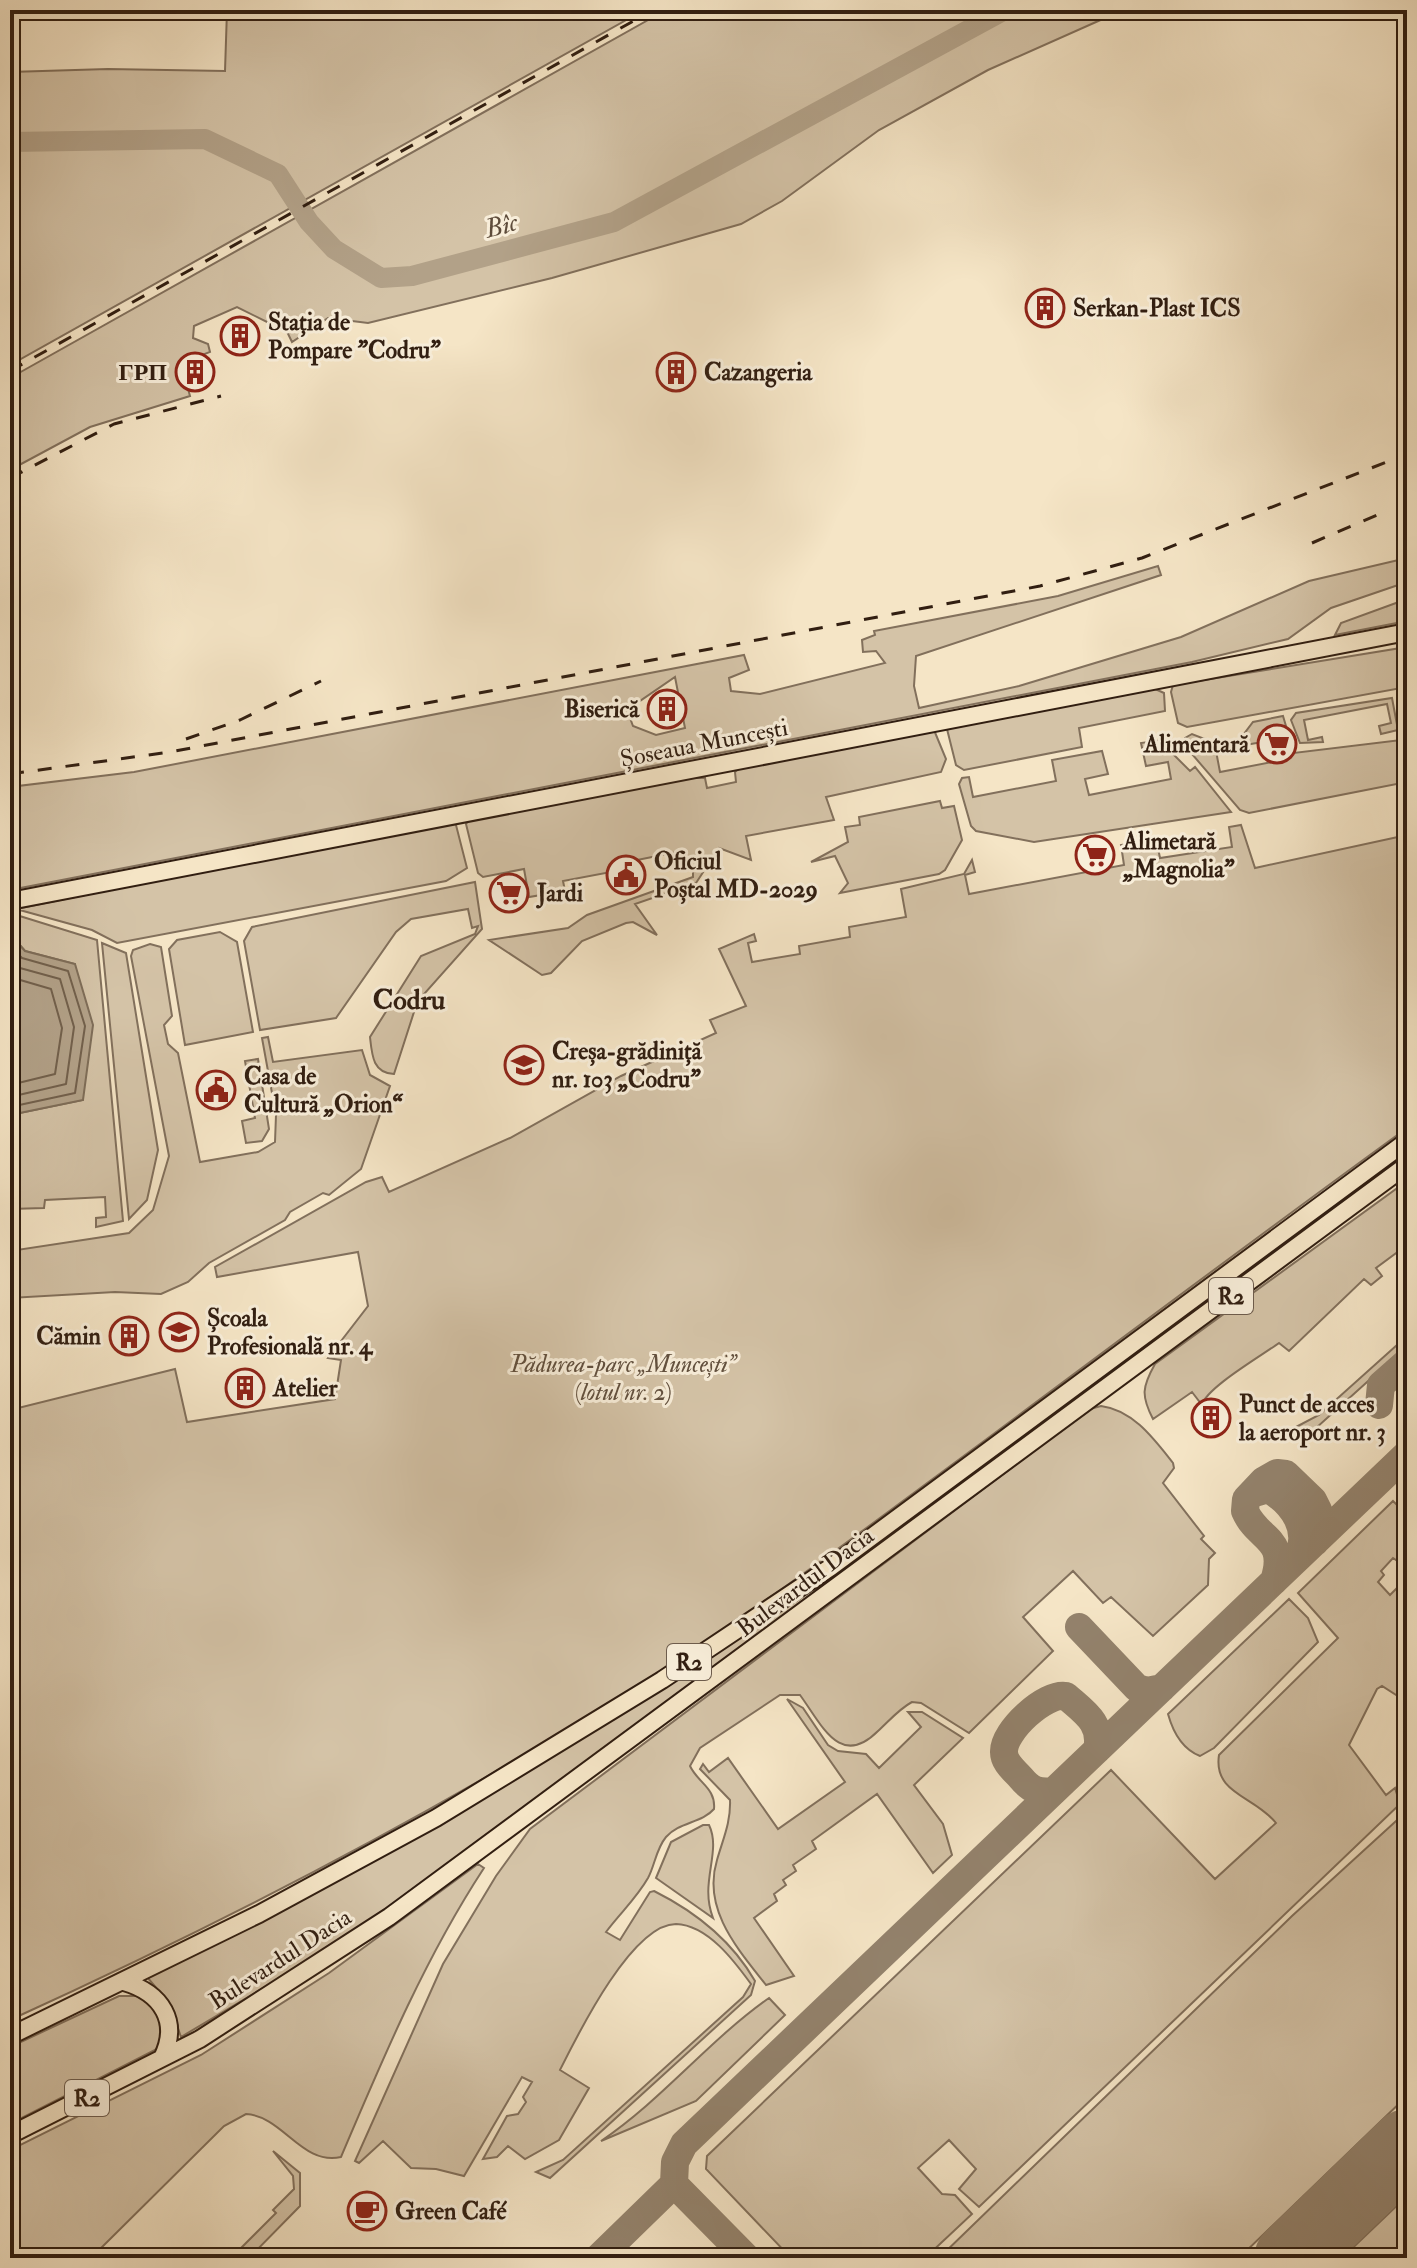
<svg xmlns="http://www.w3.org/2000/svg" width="1417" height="2268" viewBox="0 0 1417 2268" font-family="'IM FELL Double Pica',serif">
  <rect width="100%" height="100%" fill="#f5e5c6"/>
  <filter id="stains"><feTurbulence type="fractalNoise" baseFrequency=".0025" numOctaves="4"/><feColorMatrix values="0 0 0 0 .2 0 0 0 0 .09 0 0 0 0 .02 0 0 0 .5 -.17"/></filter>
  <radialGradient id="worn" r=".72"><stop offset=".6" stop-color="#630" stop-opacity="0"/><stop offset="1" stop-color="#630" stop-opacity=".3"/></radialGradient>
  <path fill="#d4c3a7" stroke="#82705c" stroke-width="2" fill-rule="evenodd" d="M 227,10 L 644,10 L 10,365 L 10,72 L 108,69 L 225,71 Z
    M 666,10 L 1123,10 L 988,70 L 879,130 L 782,201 L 741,224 L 552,278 L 368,323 L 328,318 L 292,342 L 279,315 L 269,323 L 237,307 L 194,326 L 193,338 L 208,344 L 210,352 L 181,363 L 190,396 L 90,427 L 10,470 L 10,378 Z
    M 1407,558 L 1407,582 L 1331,608 L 1288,639 L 1192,662 L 10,890 L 10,787 L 134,772 L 744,655 L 749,670 L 729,678 L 731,691 L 760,694 L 885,663 L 876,651 L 863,652 L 862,640 L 875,635 L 874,631 L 1058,596 L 1158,566 L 1161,575 L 916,656 L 914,686 L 919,708 L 1019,686 L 1181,637 L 1309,581 ZM 675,677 L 685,728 L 656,735 L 633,726 L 627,710 Z
    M 1407,599 L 1407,621 L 1335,635 L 1341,623 Z
    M 1407,647 L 1407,687 L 1187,727 L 1178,723 L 1171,692 L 1173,685 Z
    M 1153,688 L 1164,693 L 1165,711 L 1079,728 L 1082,747 L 964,770 L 956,765 L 947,729 L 951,727 Z
    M 1392,698 L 1398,730 L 1381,734 L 1379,726 L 1391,723 L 1387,704 L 1304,720 L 1308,740 L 1322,737 L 1323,742 L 1300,743 L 1291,720 L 1296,713 Z
    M 1283,716 L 1294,753 L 1401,740 L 1407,745 L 1407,782 L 1249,813 L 1240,810 L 1186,747 L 1185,738 L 1192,734 L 1228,748 L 1216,751 L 1220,772 L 1288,759 L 1284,738 L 1234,747 L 1253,722 Z
    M 934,730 L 946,759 L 941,772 L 826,797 L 834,820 L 746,836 L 751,860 L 719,848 L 696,883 L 635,904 L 657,935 L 633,922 L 626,923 L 582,941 L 551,973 L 542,975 L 489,940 L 568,928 L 587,915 L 693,877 L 693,869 L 686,870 L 682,851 L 627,862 L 627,869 L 563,881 L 565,891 L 529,897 L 524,869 L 483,877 L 478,873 L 466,824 L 470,818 L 687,778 L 705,778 L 707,788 L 736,782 L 735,772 L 740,767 Z
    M 1169,739 L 1172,753 L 1190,771 L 1195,767 L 1231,812 L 1034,842 L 976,831 L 971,826 L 959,784 L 962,778 L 969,777 L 973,797 L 1056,781 L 1052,760 L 1102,751 L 1108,774 L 1085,779 L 1089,795 L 1171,779 L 1168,762 L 1146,766 L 1141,743 Z
    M 940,801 L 942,808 L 954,806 L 962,840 L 945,870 L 939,874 L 840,893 L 848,883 L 835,856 L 811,862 L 848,842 L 845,827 L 860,825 L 859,817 Z
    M 450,821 L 456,825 L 467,868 L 446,881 L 117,943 L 92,930 L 16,909 Z
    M 1241,825 L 1255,868 L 1407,835 L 1407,1128 C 1265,1231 1125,1336 984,1441 C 885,1514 788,1588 685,1655 C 471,1795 243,1914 10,2020 L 10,1410 L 175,1369 L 187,1422 L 335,1399 L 341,1360 L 328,1358 L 368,1306 L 358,1252 L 217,1277 L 215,1267 L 366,1182 L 382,1177 L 389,1192 L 510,1138 L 621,1076 L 716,1033 L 710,1020 L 746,1006 L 719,949 L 754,934 L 756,941 L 748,943 L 752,962 L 800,954 L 799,946 L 850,937 L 849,927 L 906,917 L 901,889 L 964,874 L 972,860 L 975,872 L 965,875 L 969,894 L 1124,865 L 1121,845 L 1156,838 L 1160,858 L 1232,847 L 1229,827 Z
    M 475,882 L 482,929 L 424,994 L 414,1012 L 394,1074 C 373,1073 372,1056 370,1037 L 421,956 L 475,934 L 478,926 L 472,928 L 468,909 L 411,919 L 396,932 L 336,1018 L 260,1030 L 244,941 L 252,927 Z
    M 10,913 L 97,940 L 123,1221 L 96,1227 L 96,1218 L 106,1217 L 105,1197 L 45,1200 L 44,1208 L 10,1209 L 10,1115 L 83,1100 L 75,964 L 25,951 L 10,934 Z
    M 220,932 L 237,942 L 253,1032 L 185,1045 L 169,949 L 177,940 Z
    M 102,943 L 126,953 L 158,1150 L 147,1200 L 129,1219 Z
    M 150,944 L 161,947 L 172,1016 L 164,1025 L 168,1044 L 178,1053 L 200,1162 L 258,1152 L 275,1142 L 276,1115 L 262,1038 L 268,1037 L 273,1062 L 362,1050 L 370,1075 L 390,1086 L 361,1169 L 329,1195 L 323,1193 L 290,1212 L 285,1220 L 209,1263 L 188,1282 L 161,1294 L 115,1292 L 10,1298 L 10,1251 L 129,1233 L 153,1210 L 169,1156 L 131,956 L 133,950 Z
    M 258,1059 L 269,1129 L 262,1141 L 246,1143 L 242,1121 L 255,1118 L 245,1061 Z
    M 1407,1149 L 1407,1158 L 1109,1377 L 1106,1374 L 1106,1370 Z
    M 1407,1181 L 1407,1245 L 1376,1268 L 1382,1276 L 1371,1285 L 1364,1279 L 1289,1351 L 1279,1343 C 1261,1356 1206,1388 1202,1405 L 1192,1392 L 1153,1419 C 1141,1396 1142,1387 1155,1364 Z
    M 1407,1336 L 1407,1346 L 1305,1438 L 1298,1436 L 1294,1428 L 1319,1415 Z
    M 1094,1382 L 1096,1386 L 398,1900 L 327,1950 L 181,2037 L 169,2003 L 147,1977 L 501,1787 Z
    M 1101,1406 C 1133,1410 1154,1439 1173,1463 L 1174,1468 L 1163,1483 L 1204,1536 L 1201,1539 L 1215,1553 L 1209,1559 L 1208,1585 L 1153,1636 L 1111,1597 L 1103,1603 L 1073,1571 L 1023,1617 L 1053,1651 L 969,1733 L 921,1703 L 912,1702 C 899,1709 889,1721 878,1731 C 840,1769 822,1725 800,1695 L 780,1695 L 700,1748 L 690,1766 C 698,1783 716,1788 714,1809 C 702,1823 679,1822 666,1837 C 656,1849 655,1865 648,1878 C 636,1899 620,1913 606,1932 L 620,1940 L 650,1892 L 654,1891 C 694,1911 732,1941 755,1981 L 751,1995 L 550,2178 L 536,2172 L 563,2160 L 743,1997 L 751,1984 C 735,1962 708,1925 676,1924 C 632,1924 578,2034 560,2070 L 589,2088 L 559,2140 L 525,2159 L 508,2146 L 497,2157 L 483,2159 L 507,2116 L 518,2114 L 526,2102 L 523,2097 L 532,2082 L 522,2077 L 464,2176 L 436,2169 L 411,2168 L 383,2141 L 359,2163 L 355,2161 L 443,1964 L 496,1876 L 530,1829 L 1090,1409 Z
    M 1393,1501 L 1399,1507 L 1404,1503 L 1407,1506 L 1407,1558 L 1399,1562 L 1393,1558 L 1381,1571 L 1384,1575 L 1378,1582 L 1390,1595 L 1397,1588 L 1402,1593 L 1407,1588 L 1407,1702 L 1382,1686 L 1377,1689 L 1349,1745 L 1386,1795 L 1395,1788 L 1400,1804 L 979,2207 L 959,2189 L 976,2169 L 949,2140 L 918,2168 L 942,2194 L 955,2195 L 972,2214 L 925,2258 L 791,2258 L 706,2169 L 707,2156 L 1111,1770 L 1215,1879 L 1276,1823 C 1255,1796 1213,1794 1219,1755 L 1338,1638 L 1298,1593 Z
    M 1289,1599 L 1308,1618 L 1318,1642 L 1214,1748 L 1200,1756 C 1182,1749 1173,1732 1168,1714 Z
    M 787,1699 L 803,1708 L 828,1745 L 838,1751 L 866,1754 L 879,1768 L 921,1727 L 908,1712 L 922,1712 L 963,1738 L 914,1785 L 943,1824 L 952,1855 L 933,1873 L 877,1794 L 812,1841 L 816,1849 L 793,1865 L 796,1871 L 783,1880 L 786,1885 L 774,1894 L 777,1901 L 754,1918 L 794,1976 L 766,1985 C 737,1948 702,1909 717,1860 C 723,1839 731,1822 730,1800 L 700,1769 L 703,1764 L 709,1772 L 728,1758 L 778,1829 L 845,1782 Z
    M 1407,1811 L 1407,2096 L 1239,2258 L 939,2258 L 1292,1916 Z
    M 703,1825 L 709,1825 C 722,1852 699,1882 713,1918 L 656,1878 L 671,1842 Z
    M 478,1864 L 484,1868 C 425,1958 383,2058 341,2157 C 302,2166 283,2116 246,2114 L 224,2126 L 91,2258 L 10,2258 L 10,2150 L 201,2055 L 329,1973 Z
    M 119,1996 L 139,1996 L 158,2007 L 163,2040 L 155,2050 L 10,2124 L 10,2047 Z
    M 769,1998 L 785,2015 L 696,2101 L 601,2141 C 662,2100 708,2041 769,1998 Z
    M 273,2151 L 300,2173 L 300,2206 L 249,2258 L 231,2258 L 276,2213 L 273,2210 L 294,2189 L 293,2176 Z
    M 1407,2196 L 1407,2258 L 1342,2258 Z"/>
  <path fill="#b2a188" stroke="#7e6d58" stroke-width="2" d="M 10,934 L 25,951 L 75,964 L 93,1025 L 83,1100 L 10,1115 Z"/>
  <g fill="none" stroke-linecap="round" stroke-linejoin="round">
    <path stroke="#72604c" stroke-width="2" d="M 10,946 L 22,958 L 68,971 L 85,1026 L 75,1093 L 10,1107
      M 10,961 L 20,968 L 60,979 L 74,1027 L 66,1084 L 10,1097
      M 10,977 L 51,989 L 62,1028 L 55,1074 L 10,1085"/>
    <path stroke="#b2a188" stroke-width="20" d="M 10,142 L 205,139 L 278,174 L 309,222 L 334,249 L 381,278 L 412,276 L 614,222 L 1005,10"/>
    <path stroke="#93826c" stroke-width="28" d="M 1379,1405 L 1381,1385 L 1407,1362
      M 1251,1494 L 1268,1489 C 1293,1503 1312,1531 1297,1558
      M 1274,1581 C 1288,1537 1258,1541 1245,1511 L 1246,1499 L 1263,1481 L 1277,1473 L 1286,1474 L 1313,1500 L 1318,1510 L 1320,1526 L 1315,1542
      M 1079,1627 L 1137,1688 L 1147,1691 L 1162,1688
      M 1054,1791 C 1038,1793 1031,1790 1021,1778 C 1014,1770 1004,1763 1004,1752 C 1003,1731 1046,1692 1066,1696 C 1084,1712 1103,1723 1097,1750
      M 674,2184 L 675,2162 L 684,2144 L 1407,1454
      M 598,2258 L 674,2184 L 747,2258"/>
    <path stroke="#93826c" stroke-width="72" d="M 1290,2258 L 1407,2145"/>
    <g stroke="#311e11" stroke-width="20">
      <path id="major" d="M 10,901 L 1407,632
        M 124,1982 C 162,1993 180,2022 162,2058
        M 10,2036 L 259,1914 L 436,1818 L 662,1680 L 831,1567 L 1407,1141
        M 10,2135 L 200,2039 L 389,1917 L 1407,1165"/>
    </g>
    <use href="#major" stroke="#f5e5c6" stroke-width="16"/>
    <path stroke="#311e11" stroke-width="3" stroke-dasharray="14 14" stroke-linecap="butt" d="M 10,371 L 653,10
      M 10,478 L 114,424 L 221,396
      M 1397,496 L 1407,491
      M 1403,513 L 1407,511
      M 1312,543 L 1382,513
      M 186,739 L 240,720 L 321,681
      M 10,774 L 170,752 L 1040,586 L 1142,558 L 1407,454"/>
  </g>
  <defs>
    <g id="building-ring" transform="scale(2)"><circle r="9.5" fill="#f8eeda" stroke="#8f2418" stroke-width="1.5"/><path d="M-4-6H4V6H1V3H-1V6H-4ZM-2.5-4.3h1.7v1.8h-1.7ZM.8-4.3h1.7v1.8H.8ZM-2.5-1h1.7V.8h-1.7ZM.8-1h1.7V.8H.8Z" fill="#8f2418"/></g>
    <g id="supermarket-ring" transform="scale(2)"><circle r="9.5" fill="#f8eeda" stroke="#8f2418" stroke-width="1.5"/><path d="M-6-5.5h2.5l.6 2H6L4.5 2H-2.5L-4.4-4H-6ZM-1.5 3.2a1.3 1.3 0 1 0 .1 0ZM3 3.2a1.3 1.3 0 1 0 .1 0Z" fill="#8f2418"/></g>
    <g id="civic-ring" transform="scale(2)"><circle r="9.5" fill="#f8eeda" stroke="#8f2418" stroke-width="1.5"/><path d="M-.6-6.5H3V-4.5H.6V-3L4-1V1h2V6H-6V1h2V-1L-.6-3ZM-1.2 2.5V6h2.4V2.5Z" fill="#8f2418"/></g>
    <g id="school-ring" transform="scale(2)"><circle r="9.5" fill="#f8eeda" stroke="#8f2418" stroke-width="1.5"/><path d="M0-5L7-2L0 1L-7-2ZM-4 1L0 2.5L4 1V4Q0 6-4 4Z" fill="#8f2418"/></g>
    <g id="university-ring" transform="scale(2)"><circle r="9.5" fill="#f8eeda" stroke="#8f2418" stroke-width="1.5"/><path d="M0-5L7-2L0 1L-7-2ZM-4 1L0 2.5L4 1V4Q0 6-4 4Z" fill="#8f2418"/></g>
    <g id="cafe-ring" transform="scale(2)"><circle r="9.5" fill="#f8eeda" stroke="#8f2418" stroke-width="1.5"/><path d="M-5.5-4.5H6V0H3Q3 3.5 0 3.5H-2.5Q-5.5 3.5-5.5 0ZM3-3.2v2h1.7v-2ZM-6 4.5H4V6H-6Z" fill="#8f2418"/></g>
  </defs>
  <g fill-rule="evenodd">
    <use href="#building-ring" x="1045" y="308"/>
    <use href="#building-ring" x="240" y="336"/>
    <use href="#building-ring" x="195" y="372"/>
    <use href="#building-ring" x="676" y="372"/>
    <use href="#building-ring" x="667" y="709"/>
    <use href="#supermarket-ring" x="1277" y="744"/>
    <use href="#supermarket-ring" x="1095" y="855"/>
    <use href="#civic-ring" x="626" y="875"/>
    <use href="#supermarket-ring" x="509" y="893"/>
    <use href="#school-ring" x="524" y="1065"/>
    <use href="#civic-ring" x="216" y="1090"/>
    <use href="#university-ring" x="179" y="1332"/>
    <use href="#building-ring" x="129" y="1336"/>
    <use href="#building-ring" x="245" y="1388"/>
    <use href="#building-ring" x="1211" y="1418"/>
    <use href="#cafe-ring" x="367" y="2211"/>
  </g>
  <g text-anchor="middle" stroke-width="6" stroke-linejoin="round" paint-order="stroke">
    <g fill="#f8eeda" stroke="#6d5c4d" stroke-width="2">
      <rect x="1209" y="1278" width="44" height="36" rx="6"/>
      <rect x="667" y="1644" width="44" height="36" rx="6"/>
      <rect x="65" y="2080" width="44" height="36" rx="6"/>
    </g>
    <g font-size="22" font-weight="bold" fill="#311e11">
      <text x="1231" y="1304">R2</text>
      <text x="689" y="1670">R2</text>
      <text x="87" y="2106">R2</text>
    </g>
    <g font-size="24" font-weight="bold" fill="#311e11" stroke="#f8eeda" text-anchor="start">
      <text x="1073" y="316">Serkan-Plast ICS</text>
      <text x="268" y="330">Stația de<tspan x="268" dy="28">Pompare "Codru"</tspan></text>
      <text x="167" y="380" text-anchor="end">ГРП</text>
      <text x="704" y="380">Cazangeria</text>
      <text x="639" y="717" text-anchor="end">Biserică</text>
      <text x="1249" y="752" text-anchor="end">Alimentară</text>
      <text x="1123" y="849">Alimetară<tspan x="1123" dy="28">„Magnolia”</tspan></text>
      <text x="654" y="869">Oficiul<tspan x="654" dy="28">Poștal MD-2029</tspan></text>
      <text x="537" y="901">Jardi</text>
      <text x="552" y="1059">Creșa-grădiniță<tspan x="552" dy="28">nr. 103 „Codru”</tspan></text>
      <text x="244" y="1084">Casa de<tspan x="244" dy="28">Cultură „Orion“</tspan></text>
      <text x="207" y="1326">Școala<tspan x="207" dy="28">Profesională nr. 4</tspan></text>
      <text x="101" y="1344" text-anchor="end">Cămin</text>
      <text x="273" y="1396">Atelier</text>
      <text x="1239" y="1412">Punct de acces<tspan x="1239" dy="28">la aeroport nr. 3</tspan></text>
      <text x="395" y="2219">Green Café</text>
    </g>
    <g font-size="24" fill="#311e11" stroke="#f8eeda">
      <text transform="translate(704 743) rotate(-11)" y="8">Șoseaua Muncești</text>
      <text transform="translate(805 1582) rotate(-37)" y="8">Bulevardul Dacia</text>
      <text transform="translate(280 1959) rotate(-33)" y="8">Bulevardul Dacia</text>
    </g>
    <g font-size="24" font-style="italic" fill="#62503e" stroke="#f8eeda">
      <text x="623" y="1372">Pădurea-parc „Muncești”<tspan x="623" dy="28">(lotul nr. 2)</tspan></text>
    </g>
    <g font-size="26" font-style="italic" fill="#5e4c3b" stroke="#f8eeda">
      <text transform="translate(501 225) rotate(-15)" y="9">Bîc</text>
    </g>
    <g font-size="28" font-weight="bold" fill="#311e11" stroke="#f8eeda">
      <text x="409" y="1009">Codru</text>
    </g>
  </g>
  <rect width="1417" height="2268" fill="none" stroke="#f5e5c6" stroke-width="40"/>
  <rect x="12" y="12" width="1393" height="2244" fill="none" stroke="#311e11" stroke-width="4"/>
  <rect x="20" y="20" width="1377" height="2228" fill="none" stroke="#311e11" stroke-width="2"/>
  <rect width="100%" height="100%" filter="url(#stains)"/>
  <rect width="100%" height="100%" fill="url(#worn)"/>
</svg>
